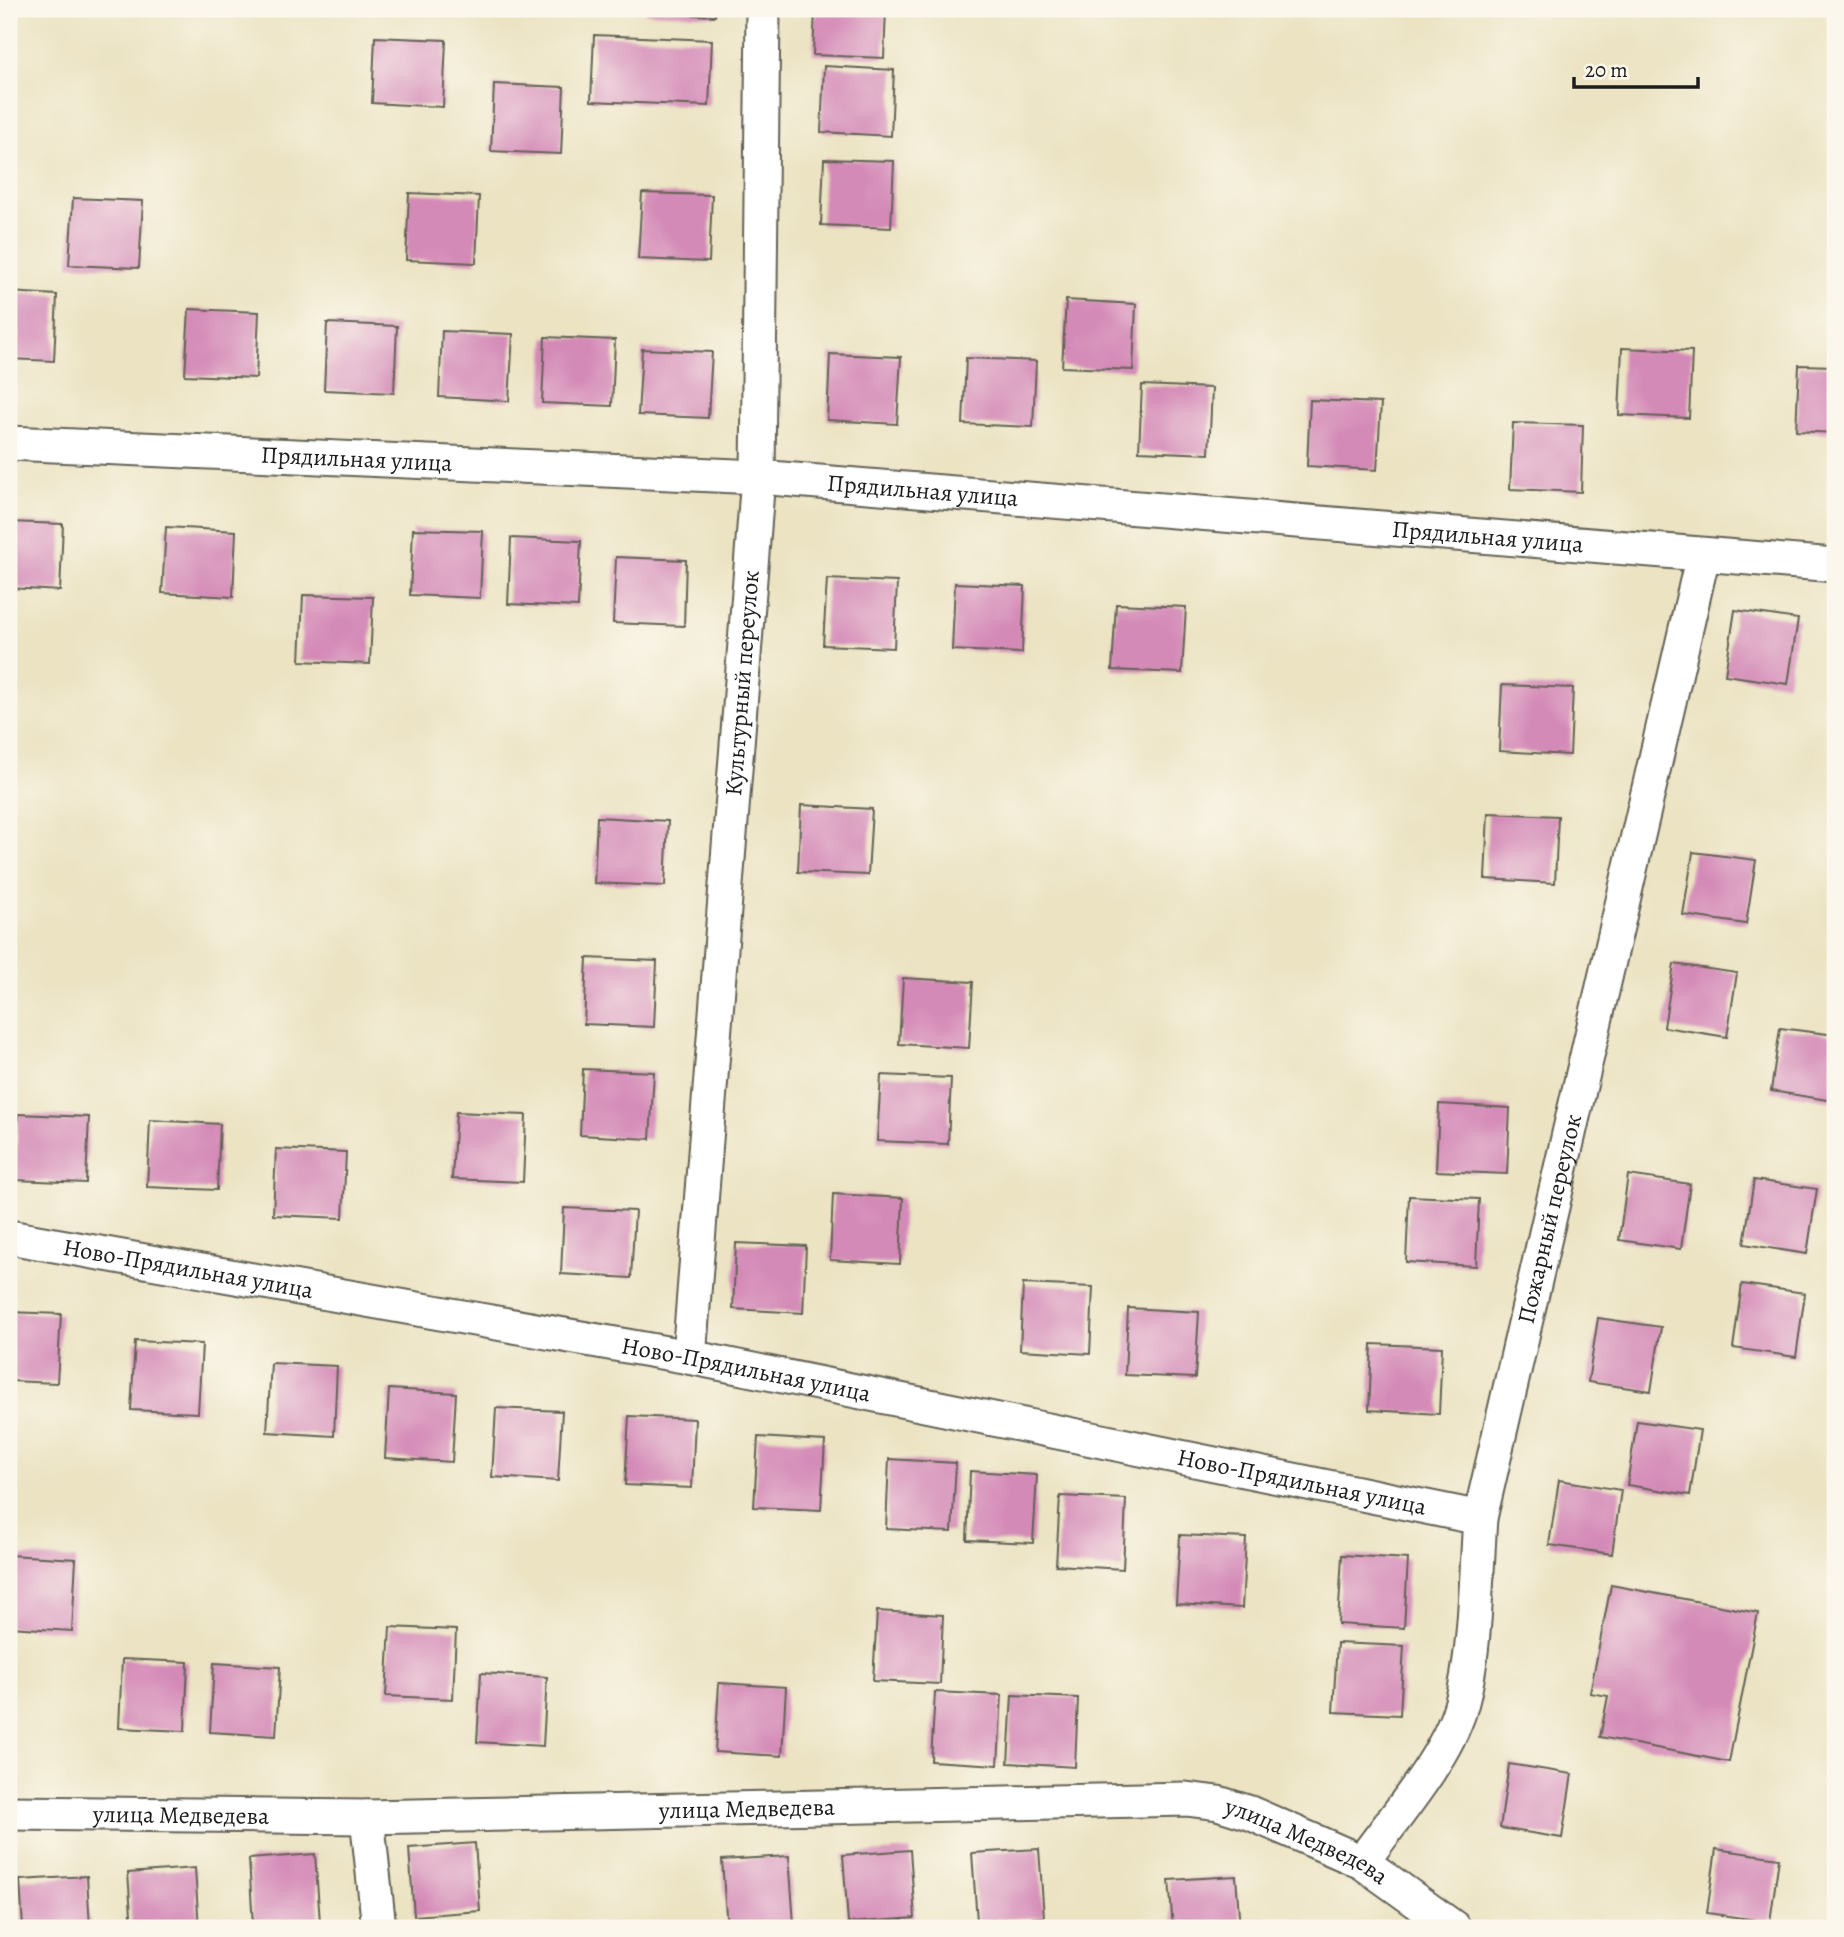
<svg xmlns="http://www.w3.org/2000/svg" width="1844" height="1937" viewBox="0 0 1844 1937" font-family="Alegreya,serif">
  <rect width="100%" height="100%" fill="#fbf7ec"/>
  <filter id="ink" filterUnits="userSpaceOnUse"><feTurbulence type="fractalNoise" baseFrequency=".0143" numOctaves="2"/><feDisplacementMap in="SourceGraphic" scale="14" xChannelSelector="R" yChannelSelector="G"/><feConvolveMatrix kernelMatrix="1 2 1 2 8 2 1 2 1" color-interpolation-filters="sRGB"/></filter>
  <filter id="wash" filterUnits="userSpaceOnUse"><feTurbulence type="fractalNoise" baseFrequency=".00686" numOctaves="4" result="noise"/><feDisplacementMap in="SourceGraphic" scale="28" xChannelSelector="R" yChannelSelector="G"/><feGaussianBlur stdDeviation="1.57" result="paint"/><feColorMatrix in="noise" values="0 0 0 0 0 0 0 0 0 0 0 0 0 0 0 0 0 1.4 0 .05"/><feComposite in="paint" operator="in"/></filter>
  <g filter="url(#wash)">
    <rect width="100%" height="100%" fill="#ebe3c2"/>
    <g id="blocks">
      <path fill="#d48ab7" d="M 645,9 L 716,9 L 715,16 L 645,13 Z
        M 815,9 L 886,9 L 884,58 L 813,55 Z
        M 594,35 L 712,40 L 709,106 L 591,101 Z
        M 375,37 L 446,40 L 443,107 L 372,103 Z
        M 824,66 L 894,70 L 891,136 L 821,132 Z
        M 494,84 L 564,87 L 561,154 L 491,151 Z
        M 824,159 L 894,161 L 891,228 L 821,225 Z
        M 409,193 L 479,196 L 476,263 L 406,260 Z
        M 642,193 L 712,195 L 709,262 L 638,259 Z
        M 73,198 L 143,201 L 139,268 L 69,265 Z
        M 9,292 L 57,295 L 54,361 L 9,359 Z
        M 1066,300 L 1136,304 L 1133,370 L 1062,367 Z
        M 189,309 L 259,312 L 256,378 L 185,375 Z
        M 327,323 L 397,326 L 394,393 L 324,390 Z
        M 442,331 L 513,334 L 509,401 L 439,397 Z
        M 545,337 L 615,340 L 612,406 L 542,403 Z
        M 1622,348 L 1692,351 L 1689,418 L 1619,415 Z
        M 642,349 L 712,352 L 708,418 L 638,415 Z
        M 830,354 L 901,357 L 897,424 L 827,420 Z
        M 966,358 L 1036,361 L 1033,427 L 963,424 Z
        M 1799,365 L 1835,366 L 1835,433 L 1796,431 Z
        M 1142,385 L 1212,388 L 1209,454 L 1139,451 Z
        M 1310,400 L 1381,403 L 1377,470 L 1307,466 Z
        M 1513,423 L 1583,425 L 1581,492 L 1510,489 Z
        M 9,522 L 63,524 L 60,591 L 9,588 Z
        M 166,527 L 236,531 L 233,597 L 162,593 Z
        M 413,529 L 483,531 L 480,598 L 410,595 Z
        M 511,538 L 581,541 L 578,607 L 508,604 Z
        M 616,557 L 686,560 L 684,626 L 613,623 Z
        M 827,579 L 897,582 L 894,648 L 823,645 Z
        M 955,583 L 1025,586 L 1022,653 L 952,650 Z
        M 303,595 L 373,597 L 370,664 L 300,661 Z
        M 1116,604 L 1186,607 L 1182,673 L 1112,670 Z
        M 1735,610 L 1798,619 L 1788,684 L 1725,675 Z
        M 1502,685 L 1573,688 L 1570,755 L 1499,751 Z
        M 801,805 L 872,809 L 868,875 L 798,872 Z
        M 1488,813 L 1558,816 L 1555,883 L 1485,879 Z
        M 597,817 L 668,821 L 665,886 L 594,883 Z
        M 1693,852 L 1756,860 L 1746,924 L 1683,915 Z
        M 587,958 L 657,961 L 654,1027 L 584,1024 Z
        M 1674,964 L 1737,973 L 1727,1037 L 1664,1027 Z
        M 903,978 L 973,982 L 969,1048 L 899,1044 Z
        M 1780,1028 L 1835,1035 L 1834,1101 L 1771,1091 Z
        M 583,1069 L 654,1072 L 650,1139 L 580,1135 Z
        M 881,1075 L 951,1078 L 948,1144 L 877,1141 Z
        M 1439,1104 L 1510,1108 L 1507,1174 L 1436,1171 Z
        M 456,1112 L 526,1115 L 523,1182 L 452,1179 Z
        M 18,1114 L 89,1117 L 86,1183 L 15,1180 Z
        M 150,1120 L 220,1124 L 217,1190 L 147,1187 Z
        M 276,1149 L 346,1152 L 343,1218 L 273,1215 Z
        M 1628,1175 L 1690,1184 L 1681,1249 L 1619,1240 Z
        M 1754,1180 L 1817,1189 L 1807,1254 L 1744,1244 Z
        M 833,1194 L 903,1198 L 900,1264 L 830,1260 Z
        M 1409,1196 L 1479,1199 L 1476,1266 L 1406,1262 Z
        M 564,1208 L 635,1211 L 631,1278 L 561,1274 Z
        M 736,1243 L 806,1246 L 803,1313 L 733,1309 Z
        M 1023,1284 L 1093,1287 L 1090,1354 L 1020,1350 Z
        M 1742,1284 L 1805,1293 L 1796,1357 L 1733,1348 Z
        M 1128,1308 L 1199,1312 L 1195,1378 L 1125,1375 Z
        M 9,1312 L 61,1314 L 57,1383 L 9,1381 Z
        M 1598,1318 L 1661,1327 L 1651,1391 L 1588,1382 Z
        M 135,1341 L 202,1344 L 198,1413 L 131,1410 Z
        M 1372,1344 L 1442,1347 L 1439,1414 L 1369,1410 Z
        M 271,1363 L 337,1366 L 334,1436 L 267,1432 Z
        M 389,1389 L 456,1393 L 452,1462 L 385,1458 Z
        M 496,1408 L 562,1411 L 558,1481 L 492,1477 Z
        M 629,1416 L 695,1419 L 692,1488 L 625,1485 Z
        M 1637,1421 L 1700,1430 L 1690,1495 L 1627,1485 Z
        M 758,1437 L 825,1441 L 821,1510 L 754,1507 Z
        M 889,1459 L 956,1463 L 952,1532 L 886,1529 Z
        M 970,1471 L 1037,1475 L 1033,1543 L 967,1540 Z
        M 1559,1480 L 1621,1490 L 1612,1554 L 1549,1545 Z
        M 1060,1496 L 1126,1499 L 1123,1569 L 1056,1565 Z
        M 1180,1535 L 1246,1538 L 1242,1608 L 1176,1604 Z
        M 9,1555 L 76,1559 L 72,1631 L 9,1627 Z
        M 1342,1555 L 1408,1559 L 1404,1628 L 1338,1624 Z
        M 1611,1585 L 1758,1613 L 1729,1762 L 1600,1737 L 1608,1696 L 1590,1693 Z
        M 877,1611 L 943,1615 L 940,1684 L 873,1681 Z
        M 390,1627 L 456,1630 L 453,1699 L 386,1696 Z
        M 1337,1643 L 1404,1646 L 1400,1715 L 1333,1712 Z
        M 122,1659 L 188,1662 L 185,1731 L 119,1728 Z
        M 214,1663 L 280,1667 L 276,1736 L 210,1732 Z
        M 481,1673 L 547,1677 L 543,1746 L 477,1742 Z
        M 719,1683 L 786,1687 L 782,1756 L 715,1752 Z
        M 935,1692 L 1002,1695 L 998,1765 L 931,1761 Z
        M 1012,1695 L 1078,1698 L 1075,1767 L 1008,1763 Z
        M 1509,1764 L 1572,1774 L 1562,1838 L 1500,1828 Z
        M 475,1843 L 480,1911 L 414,1916 L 409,1848 Z
        M 1039,1849 L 1044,1917 L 977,1921 L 972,1853 Z
        M 1716,1849 L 1779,1858 L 1770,1922 L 1707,1913 Z
        M 910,1850 L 915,1918 L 848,1923 L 843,1855 Z
        M 315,1854 L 320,1922 L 253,1927 L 249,1859 Z
        M 789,1856 L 794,1924 L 727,1928 L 722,1860 Z
        M 195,1868 L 199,1928 L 132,1928 L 128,1873 Z
        M 87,1876 L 90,1928 L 23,1928 L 20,1880 Z
        M 1236,1876 L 1240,1928 L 1173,1928 L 1169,1880 Z"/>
    </g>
  </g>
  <g filter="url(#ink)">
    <use href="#blocks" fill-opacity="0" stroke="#646256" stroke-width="2"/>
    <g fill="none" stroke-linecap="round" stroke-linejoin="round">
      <g stroke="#646256" stroke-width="37">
        <g id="minor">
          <path id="s1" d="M 9,443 L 758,477 L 1835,565"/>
          <path id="s2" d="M 9,1237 L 689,1357 L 1480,1518"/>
          <path id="s3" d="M 689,1357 L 758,477 L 763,9"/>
          <path id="s4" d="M 9,1813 L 367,1817 L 1186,1799 L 1218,1803 L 1250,1813 L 1362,1862 L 1454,1928"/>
          <path d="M 367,1817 L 379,1928"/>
          <path id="s5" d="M 1362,1862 C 1393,1819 1445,1759 1460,1709 C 1476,1656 1476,1575 1480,1518 L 1703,555"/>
        </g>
      </g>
      <use href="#minor" stroke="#fff" stroke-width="33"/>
    </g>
  </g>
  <g text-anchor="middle" stroke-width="5" stroke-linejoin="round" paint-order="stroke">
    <g font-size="24" fill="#1c1c1c" stroke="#fbf7ec">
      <text dy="8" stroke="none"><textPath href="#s1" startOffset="348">Прядильная улица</textPath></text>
      <text dy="8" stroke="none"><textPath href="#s1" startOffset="915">Прядильная улица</textPath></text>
      <text dy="8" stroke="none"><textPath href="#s1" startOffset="1482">Прядильная улица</textPath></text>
      <text dy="8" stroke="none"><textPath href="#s3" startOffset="676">Культурный переулок</textPath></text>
      <text dy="8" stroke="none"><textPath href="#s5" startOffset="682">Пожарный переулок</textPath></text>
      <text dy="8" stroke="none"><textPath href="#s2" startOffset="182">Ново-Прядильная улица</textPath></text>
      <text dy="8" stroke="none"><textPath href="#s2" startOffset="749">Ново-Прядильная улица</textPath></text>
      <text dy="8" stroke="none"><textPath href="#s2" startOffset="1316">Ново-Прядильная улица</textPath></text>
      <text dy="8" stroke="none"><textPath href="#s4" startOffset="738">улица Медведева</textPath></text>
      <text dy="8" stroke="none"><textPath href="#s4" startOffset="172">улица Медведева</textPath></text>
      <text dy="8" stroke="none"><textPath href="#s4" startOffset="1306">улица Медведева</textPath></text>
    </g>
  </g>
  <rect width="1844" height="1937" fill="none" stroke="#fbf7ec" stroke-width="35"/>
  <path d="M1574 77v10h124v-10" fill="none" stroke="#1c1c1c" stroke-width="3.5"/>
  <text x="1585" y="77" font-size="21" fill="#1c1c1c" stroke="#fbf7ec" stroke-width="5" paint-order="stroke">20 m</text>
</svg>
